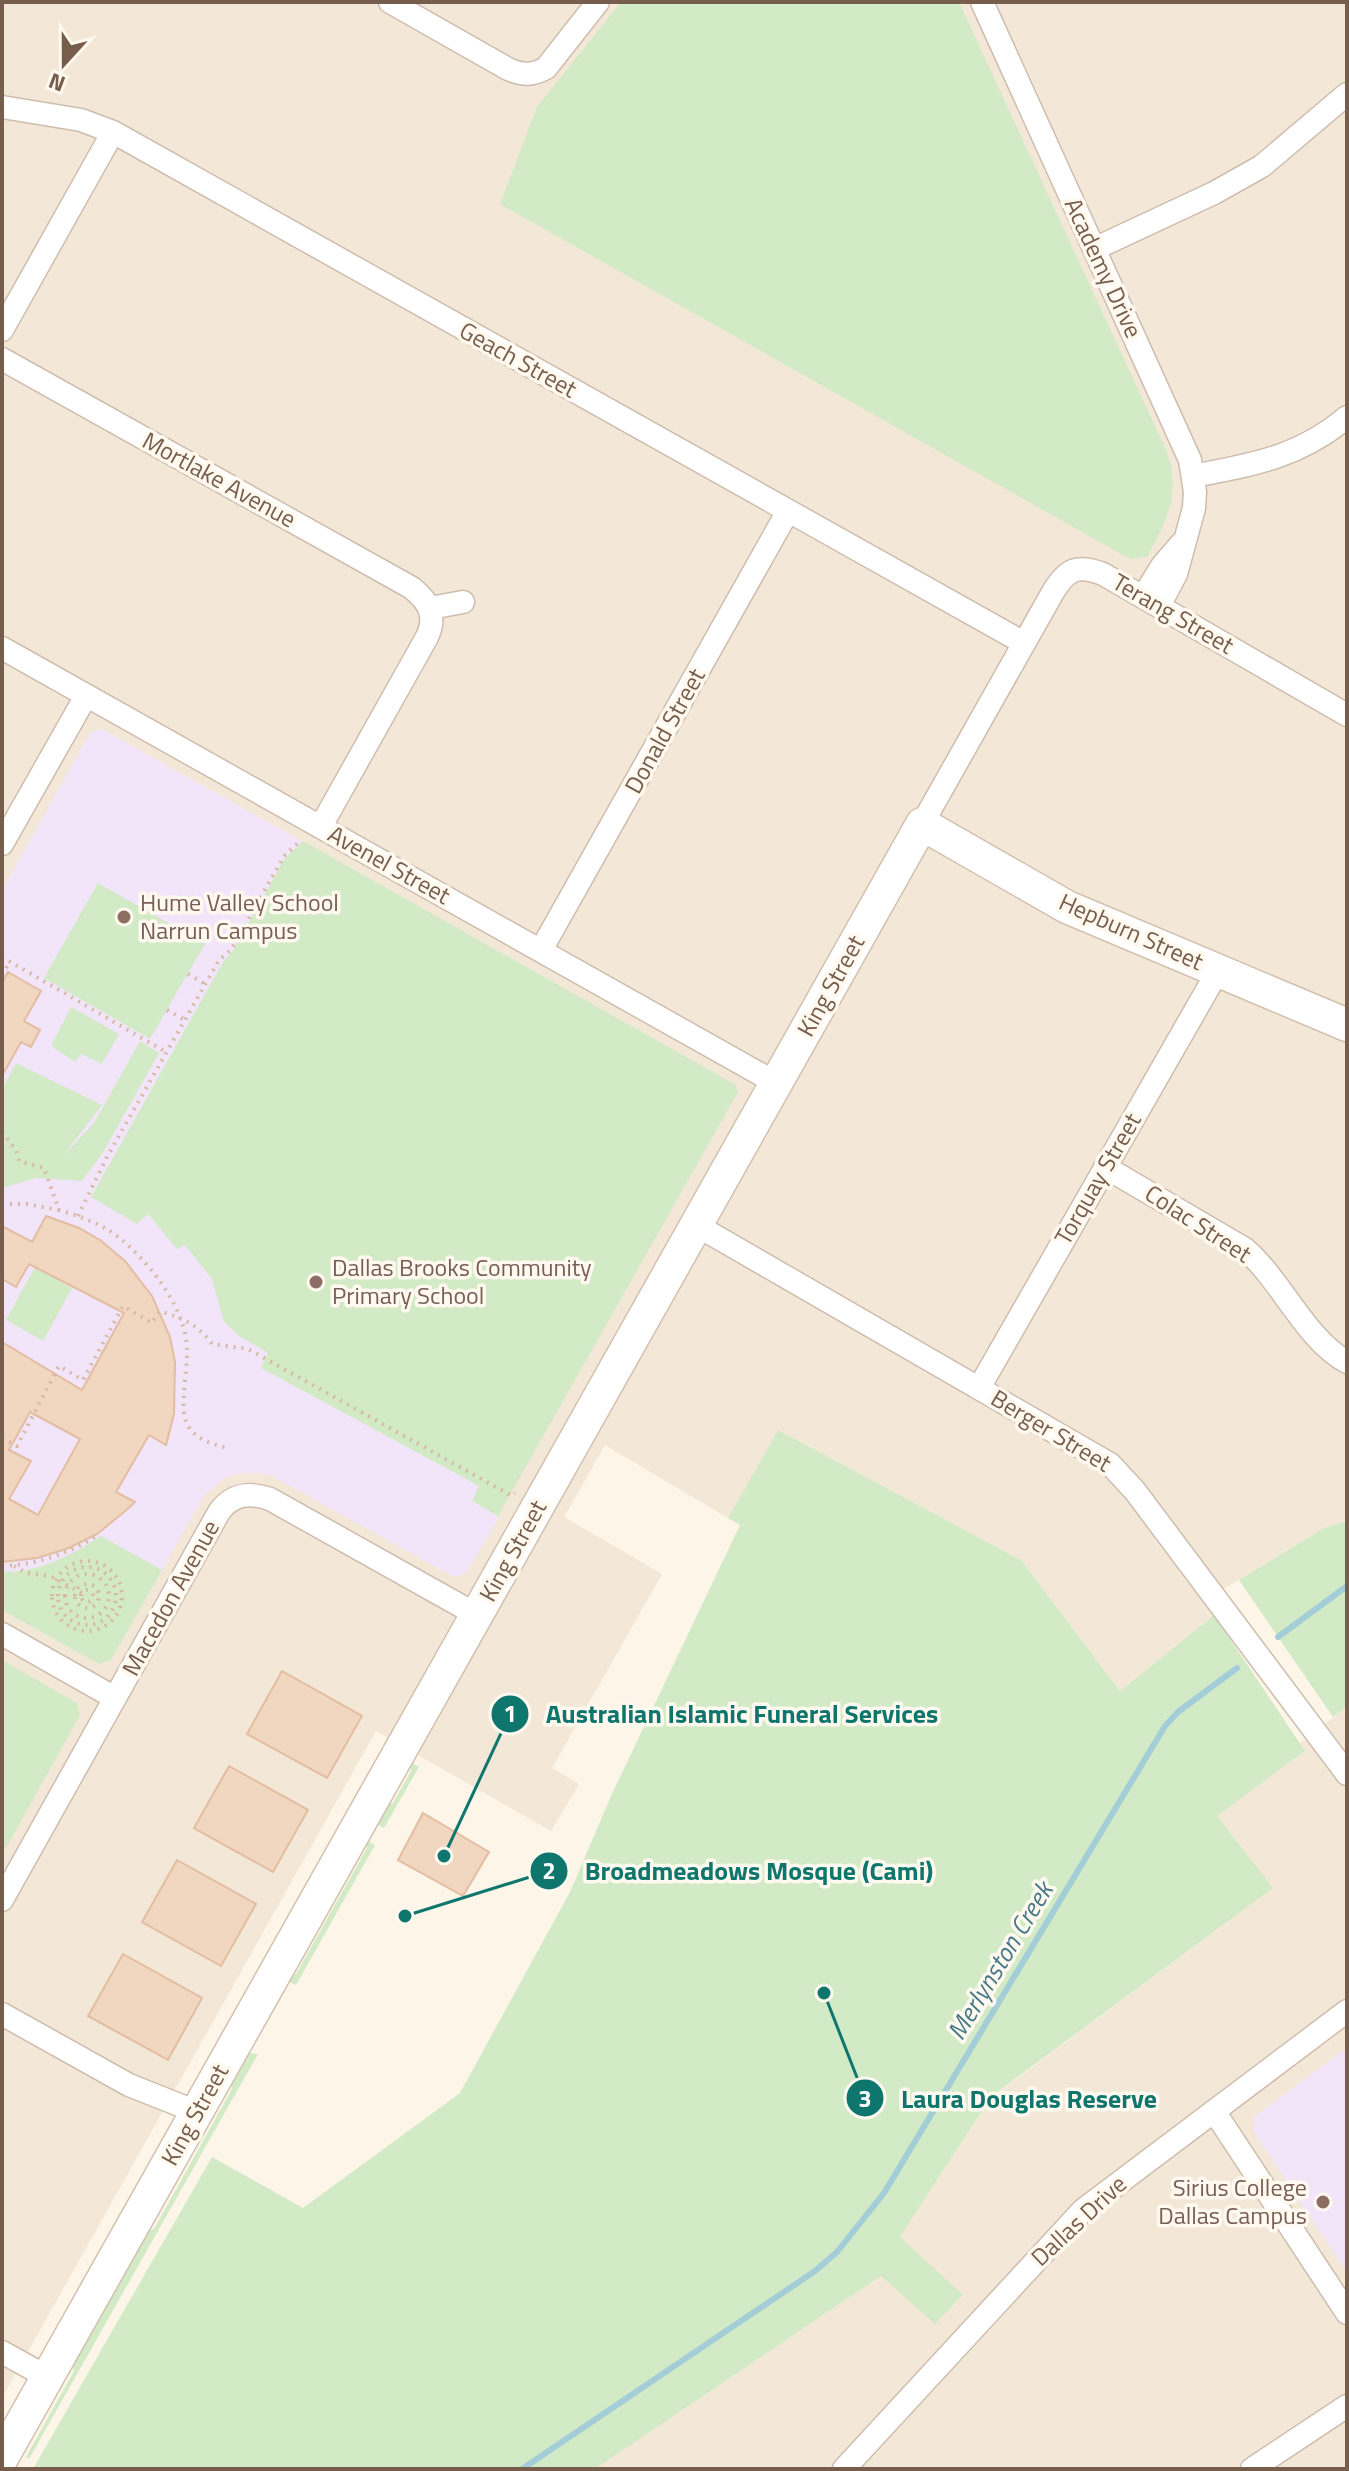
<svg xmlns="http://www.w3.org/2000/svg" width="1349" height="2471" viewBox="0 0 1349 2471" font-family="'Titillium Web',sans-serif">
  <rect width="100%" height="100%" fill="#fcf5e8"/>
  <path fill="#f3e8d7" d="M 2,2 L 1347,2 L 1347,1521 L 1324,1528 L 1204,1601 L 1214,1615 L 1120,1691 L 1021,1560 L 778,1430 L 728,1518 L 605,1445 L 564,1517 L 662,1574 L 552,1768 L 579,1784 L 551,1831 L 376,1731 L 2,2398 Z
    M 1347,1707 L 1347,2469 L 595,2469 L 881,2276 L 900,2237 L 992,2097 L 1273,1888 L 1216,1816 L 1305,1751 L 1300,1743 Z"/>
  <path fill="#f2e5f9" d="M 102,729 L 736,1085 L 738,1092 L 498,1516 L 495,1525 L 465,1574 L 454,1577 L 274,1477 L 261,1473 L 235,1474 L 223,1479 L 203,1497 L 111,1660 L 99,1664 L 2,1610 L 2,890 L 90,733 Z
    M 1347,2048 L 1347,2273 L 1253,2130 L 1255,2116 Z"/>
  <path fill="#d3eac6" d="M 621,2 L 959,2 L 1167,452 C 1181,493 1167,521 1147,557 L 1130,559 L 500,204 L 537,107 Z
    M 303,841 L 736,1085 L 738,1092 L 498,1516 L 472,1501 L 479,1486 L 261,1368 L 268,1353 L 239,1336 L 224,1322 L 212,1279 L 185,1245 L 177,1249 L 148,1214 L 137,1224 L 91,1197 L 223,962 L 232,952 L 285,858 Z
    M 98,883 L 205,944 L 150,1039 L 44,978 Z
    M 71,1007 L 119,1034 L 102,1064 L 81,1054 L 75,1062 L 51,1046 Z
    M 140,1041 L 159,1053 L 102,1154 L 82,1181 L 36,1178 L 2,1188 L 2,1090 L 16,1063 L 102,1105 L 63,1156 L 94,1123 Z
    M 35,1267 L 72,1288 L 43,1341 L 6,1320 Z
    M 778,1430 L 1021,1560 L 1120,1691 L 1214,1615 L 1305,1751 L 1217,1816 L 1273,1888 L 992,2096 L 900,2237 L 963,2295 L 935,2324 L 881,2276 L 595,2469 L 33,2469 L 212,2157 L 303,2208 L 460,2093 L 570,1892 L 611,1796 L 740,1525 L 728,1518 Z
    M 1347,1521 L 1347,1707 L 1333,1717 L 1239,1580 L 1324,1528 Z
    M 101,1536 L 162,1570 L 111,1660 L 99,1664 L 2,1610 L 2,1572 C 37,1573 73,1555 101,1536 Z
    M 2,1660 L 77,1703 L 80,1715 L 2,1855 Z
    M 409,1761 L 419,1767 L 384,1828 L 376,1824 L 384,1806 L 393,1803 L 411,1771 Z
    M 366,1840 L 375,1845 L 296,1985 L 287,1981 L 287,1976 L 296,1974 L 367,1848 Z
    M 244,2053 L 258,2054 L 29,2459 L 26,2457 L 74,2371 L 71,2361 L 143,2233 L 154,2229 L 232,2089 L 230,2079 Z"/>
  <g fill="none" stroke-linecap="round" stroke-linejoin="round">
    <path stroke="#a3cdd7" stroke-width="6" d="M 1278,1637 L 1347,1586
      M 522,2469 L 815,2271 L 837,2252 L 884,2193 L 1165,1726 L 1178,1712 L 1237,1668"/>
  </g>
  <path fill="#f1d6c0" stroke="#e3bda1" stroke-width="2" fill-rule="evenodd" d="M 8,972 L 41,991 L 24,1021 L 40,1030 L 31,1047 L 21,1042 L 2,1076 L 2,983 Z
    M 46,1216 L 79,1228 L 100,1240 L 125,1261 L 152,1296 L 170,1337 L 175,1362 L 174,1414 L 166,1445 L 149,1435 L 116,1492 L 135,1502 L 124,1512 L 97,1534 L 69,1548 L 37,1558 L 2,1562 L 2,1342 L 82,1390 L 124,1313 L 29,1264 L 16,1287 L 2,1279 L 2,1226 L 32,1242 ZM 30,1412 L 80,1439 L 38,1515 L 9,1499 L 31,1461 L 9,1450 Z
    M 282,1671 L 362,1716 L 327,1778 L 247,1734 Z
    M 229,1766 L 308,1810 L 273,1872 L 194,1828 Z
    M 423,1813 L 489,1852 L 463,1896 L 398,1860 Z
    M 177,1860 L 256,1904 L 221,1966 L 142,1922 Z
    M 123,1954 L 202,1998 L 168,2060 L 88,2016 Z"/>
  <g fill="none" stroke-linecap="round" stroke-linejoin="round">
    <g stroke="#cebdae" stroke-width="25">
      <path id="street" d="M 390,2 L 508,69 C 522,75 532,76 546,68 L 598,2
        M 982,2 L 1190,460 L 1195,492 L 1194,508 L 1176,574 L 1159,606
        M 2,107 L 81,120 L 113,132 L 1024,643
        M 1094,249 L 1214,193 L 1262,166 L 1347,94
        M 2,330 L 113,132
        M 2,359 L 412,588 C 429,602 437,616 427,637 L 321,826
        M 1193,476 C 1252,465 1300,457 1347,417
        M 1143,597 L 1162,566 L 1181,544
        M 430,608 L 463,602
        M 2,648 L 776,1083
        M 922,824 L 1053,592 C 1067,569 1077,564 1103,574 L 1347,715
        M 2,844 L 86,696
        M 541,950 L 788,511
        M 1105,1167 L 1245,1249 C 1281,1280 1306,1340 1347,1362
        M 696,1225 L 1110,1464 L 1135,1491 L 1347,1774
        M 979,1388 L 1218,971
        M 2,1634 L 115,1698
        M 2,1900 L 219,1512 C 232,1494 250,1492 270,1499 L 477,1615
        M 2,2014 L 129,2085 L 197,2112
        M 1214,2111 L 1347,2313
        M 2,2352 L 47,2377
        M 844,2469 L 1083,2210 L 1347,2011
        M 1252,2469 L 1347,2406"/>
    </g>
    <g stroke="#d3c0ae" stroke-width="35">
      <path id="secondary" d="M 2,2458 L 922,824 L 1067,907 L 1347,1025"/>
    </g>
    <path stroke="#d6b9a3" stroke-width="4" stroke-dasharray="2 6" stroke-linecap="butt" d="M 2,957 L 166,1052
      M 188,974 L 205,984
      M 2,975 L 10,961
      M 167,1010 L 185,1020
      M 2,1132 L 16,1150 L 19,1161 L 44,1168 L 59,1210 C 75,1215 90,1220 105,1228 C 138,1247 181,1300 186,1339 C 190,1362 180,1399 185,1418 C 190,1438 211,1444 228,1448
      M 2,1204 L 27,1204 L 59,1210
      M 78,1216 L 107,1157 L 219,960 L 231,950 L 284,856 L 301,840
      M 2,1438 L 17,1446 L 59,1366 L 83,1380 L 123,1306 L 152,1323 L 160,1311 C 183,1319 198,1324 212,1344 L 248,1349 L 512,1496 L 515,1493
      M52 1596a35 35 0 1 1 70 0a35 35 0 1 1-70 0Z
      M 2,1566 C 36,1565 70,1553 98,1535
      M 14,1566 L 26,1573 L 50,1576 L 82,1593
      M58 1596a29 29 0 1 1 58 0a29 29 0 1 1-58 0Z
      M65 1596a22 22 0 1 1 44 0a22 22 0 1 1-44 0Z
      M75 1596a12 12 0 1 1 24 0a12 12 0 1 1-24 0Z
      M81 1596a6 6 0 1 1 12 0a6 6 0 1 1-12 0Z"/>
    <use href="#street" stroke="#fff" stroke-width="22"/>
    <use href="#secondary" stroke="#fff" stroke-width="32"/>
  </g>
  <g fill="#8d6e63" stroke="#fff9ef" stroke-width="3">
    <circle cx="124" cy="917" r="8"/>
    <circle cx="316" cy="1282" r="8"/>
    <circle cx="1323" cy="2202" r="8"/>
  </g>
  <g text-anchor="middle" stroke-width="7" stroke-linejoin="round" paint-order="stroke">
    <g font-size="24" fill="#765d4c" stroke="#fff9ef">
      <text transform="translate(1103 268) rotate(65)" y="8">Academy Drive</text>
      <text transform="translate(518 360) rotate(29)" y="8">Geach Street</text>
      <text transform="translate(219 480) rotate(29)" y="8">Mortlake Avenue</text>
      <text transform="translate(1173 614) rotate(30)" y="8">Terang Street</text>
      <text transform="translate(665 731) rotate(-61)" y="8">Donald Street</text>
      <text transform="translate(389 865) rotate(29)" y="8">Avenel Street</text>
      <text transform="translate(1131 932) rotate(24)" y="8">Hepburn Street</text>
      <text transform="translate(831 986) rotate(-61)" y="8">King Street</text>
      <text transform="translate(1098 1179) rotate(-60)" y="8">Torquay Street</text>
      <text transform="translate(1198 1224) rotate(33)" y="8">Colac Street</text>
      <text transform="translate(1051 1431) rotate(31)" y="8">Berger Street</text>
      <text transform="translate(513 1551) rotate(-61)" y="8">King Street</text>
      <text transform="translate(171 1598) rotate(-61)" y="8">Macedon Avenue</text>
      <text transform="translate(195 2115) rotate(-61)" y="8">King Street</text>
      <text transform="translate(1079 2221) rotate(-43)" y="8">Dallas Drive</text>
    </g>
    <g font-size="24" fill="#785e54" stroke="#fff9ef" text-anchor="start">
      <text x="140" y="911">Hume Valley School<tspan x="140" dy="28">Narrun Campus</tspan></text>
      <text x="332" y="1276">Dallas Brooks Community<tspan x="332" dy="28">Primary School</tspan></text>
      <text x="1307" y="2196" text-anchor="end">Sirius College<tspan x="1307" dy="28">Dallas Campus</tspan></text>
    </g>
    <g font-size="26" font-style="italic" fill="#477a88" stroke="#fff9ef">
      <text transform="translate(1000 1961) rotate(-59)" y="9">Merlynston Creek</text>
    </g>
  </g>
  <path fill="none" stroke="#0f766e" stroke-width="3" d="M444 1856L510 1714M405 1916L549 1871M824 1993L865 2098"/>
  <g fill="#0f766e" stroke="#fff9ef" stroke-width="3">
    <circle cx="444" cy="1856" r="8"/>
    <circle cx="405" cy="1916" r="8"/>
    <circle cx="824" cy="1993" r="8"/>
    <circle cx="510" cy="1714" r="20"/>
    <circle cx="549" cy="1871" r="20"/>
    <circle cx="865" cy="2098" r="20"/>
  </g>
  <g font-size="24" text-anchor="middle" font-weight="bold" fill="#fff">
    <text x="510" y="1722">1</text>
    <text x="549" y="1879">2</text>
    <text x="865" y="2107">3</text>
  </g>
  <g font-size="26" text-anchor="middle" font-weight="bold" fill="#0f766e" stroke="#fff9ef" stroke-width="7" stroke-linejoin="round" paint-order="stroke">
    <text x="742" y="1723">Australian Islamic Funeral Services</text>
    <text x="759" y="1880">Broadmeadows Mosque (Cami)</text>
    <text x="1029" y="2108">Laura Douglas Reserve</text>
  </g>
  <rect width="1349" height="2471" fill="none" stroke="#765d4c" stroke-width="8"/>
  <g transform="translate(64 64) rotate(201)" stroke="#fff9ef" stroke-width="6" paint-order="stroke">
  <path d="M0-6L14 30L0 20L-14 30Z" fill="#765d4c"/>
  <text y="-12" font-size="22" font-weight="bold" text-anchor="middle" fill="#765d4c">N</text>
  </g>
</svg>
